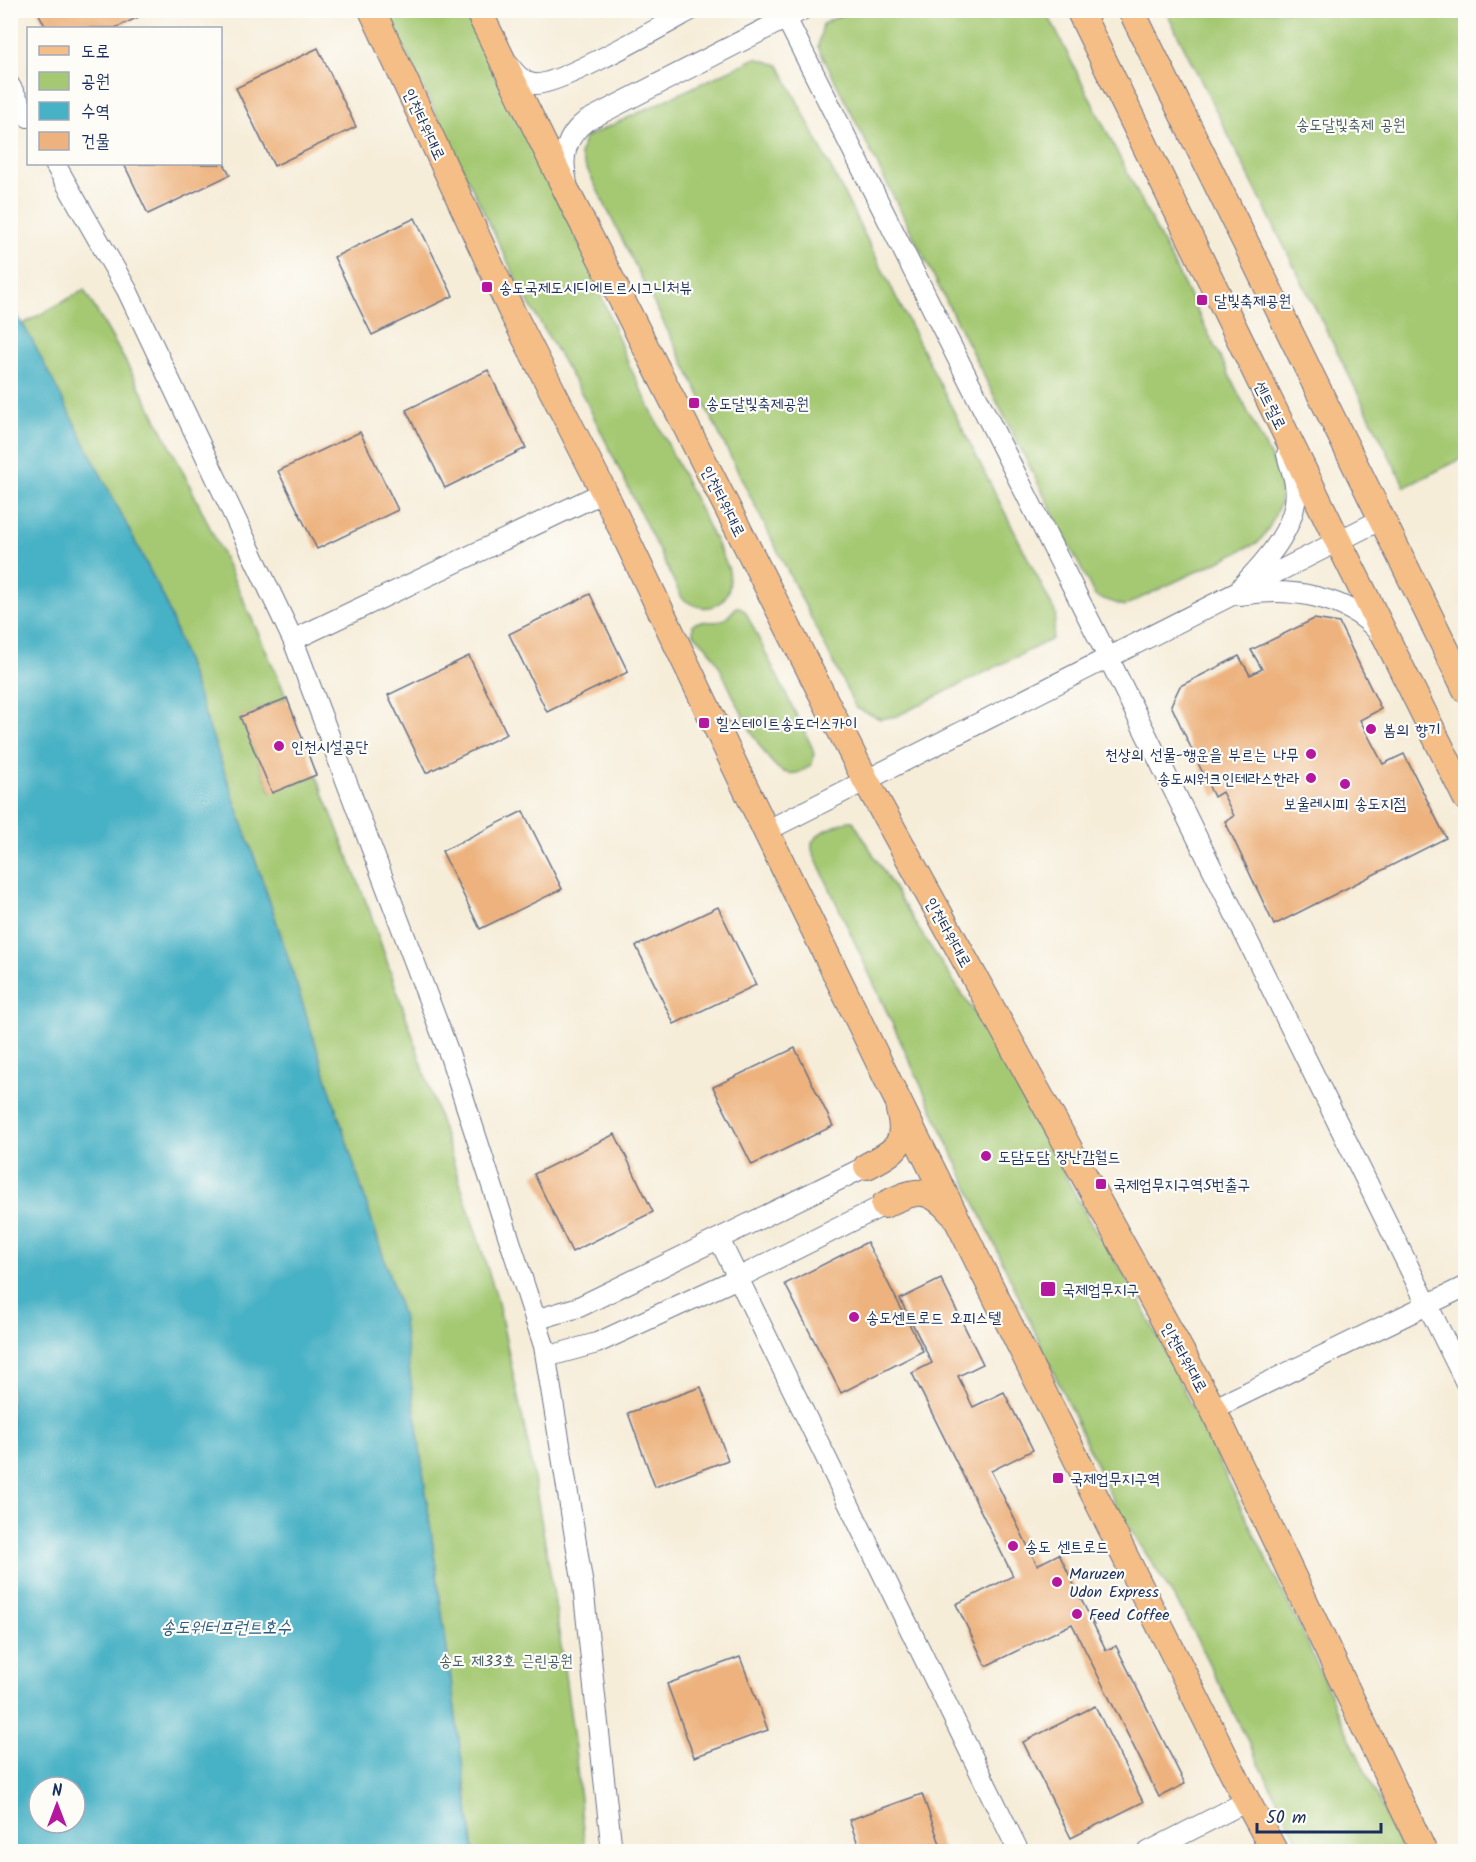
<svg xmlns="http://www.w3.org/2000/svg" width="1476" height="1862" viewBox="0 0 1476 1862" font-family="Kalam,'Poor Story',sans-serif">
  <rect width="100%" height="100%" fill="#fdfcf7"/>
  <filter id="ink" filterUnits="userSpaceOnUse"><feTurbulence type="fractalNoise" baseFrequency=".0167" numOctaves="2"/><feDisplacementMap in="SourceGraphic" scale="12" xChannelSelector="R" yChannelSelector="G"/><feConvolveMatrix kernelMatrix="1 2 1 2 8 2 1 2 1" color-interpolation-filters="sRGB"/></filter>
  <filter id="wash" filterUnits="userSpaceOnUse"><feTurbulence type="fractalNoise" baseFrequency=".008" numOctaves="4" result="noise"/><feDisplacementMap in="SourceGraphic" scale="24" xChannelSelector="R" yChannelSelector="G"/><feGaussianBlur stdDeviation="1.35" result="paint"/><feColorMatrix in="noise" values="0 0 0 0 0 0 0 0 0 0 0 0 0 0 0 0 0 1.4 0 .05"/><feComposite in="paint" operator="in"/></filter>
  <g filter="url(#wash)">
    <rect width="100%" height="100%" fill="#f6edd9"/>
    <path fill="#a5c973" stroke="#607c68" stroke-width="1.5" d="M 386,11 L 463,11 L 585,255 L 628,363 L 728,567 C 737,601 710,620 682,598 L 586,401 L 524,295 Z
      M 849,11 L 1046,11 L 1280,476 L 1281,501 L 1270,526 L 1259,542 L 1124,606 L 1095,596 L 818,47 L 823,24 Z
      M 1166,11 L 1465,11 L 1465,457 L 1405,487 Z
      M 756,58 L 779,65 L 1056,614 L 1052,639 L 897,716 L 880,719 L 856,708 L 580,155 L 584,138 Z
      M 84,290 C 163,420 226,559 287,698 L 241,717 L 271,792 L 316,775 L 370,912 L 412,1034 L 497,1298 L 528,1444 L 553,1589 L 575,1748 L 585,1851 L 474,1851 L 402,1315 L 274,914 L 165,600 L 23,324 Z
      M 736,607 L 740,607 L 745,611 L 812,747 L 814,755 L 812,764 C 803,772 793,777 782,771 C 759,758 730,687 717,662 L 709,649 L 693,633 L 693,624 C 703,618 716,626 726,618 C 730,615 733,611 736,607 Z
      M 847,821 L 853,821 L 918,928 L 996,1045 L 1090,1222 L 1135,1291 L 1307,1642 L 1343,1724 L 1403,1851 L 1303,1851 L 1181,1608 L 1116,1507 L 812,850 L 812,842 L 822,832 Z"/>
    <path fill="#47b1c5" stroke="#317092" stroke-width="1.5" fill-rule="evenodd" d="M 10,303 L 32,340 L 165,600 L 274,914 L 402,1315 L 474,1851 L 11,1851 ZM 39,1787 L 75,1787 L 75,1823 L 39,1823 Z"/>
    <g id="blocks">
      <path fill="#edb27e" d="M 37,10 L 138,10 L 141,16 L 115,28 L 46,28 Z
        M 318,48 L 356,127 L 274,166 L 236,88 Z
        M 220,156 L 230,175 L 148,214 L 124,164 L 220,164 Z
        M 415,218 L 453,296 L 372,335 L 334,257 Z
        M 488,370 L 526,448 L 445,488 L 406,410 Z
        M 360,432 L 398,510 L 317,549 L 278,471 Z
        M 590,594 L 628,672 L 547,712 L 509,634 Z
        M 1314,619 L 1339,623 L 1381,709 L 1360,720 L 1383,764 L 1404,754 L 1446,838 L 1274,925 L 1225,821 L 1234,816 L 1222,792 L 1214,797 L 1171,705 L 1180,686 L 1239,656 L 1250,675 L 1262,669 L 1251,650 Z
        M 469,656 L 507,734 L 426,773 L 388,695 Z
        M 287,698 L 316,775 L 272,793 L 240,717 Z
        M 523,811 L 562,889 L 480,929 L 442,851 Z
        M 718,907 L 756,985 L 674,1024 L 636,946 Z
        M 795,1048 L 833,1126 L 752,1165 L 713,1087 Z
        M 615,1134 L 653,1212 L 572,1252 L 534,1174 Z
        M 867,1242 L 923,1351 L 841,1393 L 785,1284 Z
        M 941,1279 L 983,1364 L 958,1376 L 973,1407 L 1004,1392 L 1033,1450 L 991,1471 L 1037,1565 L 1059,1554 L 1106,1650 L 1116,1646 L 1185,1784 L 1159,1797 L 1072,1624 L 986,1666 L 956,1604 L 1013,1576 L 912,1373 L 932,1363 L 900,1299 Z
        M 701,1387 L 728,1460 L 655,1487 L 628,1413 Z
        M 740,1657 L 768,1730 L 694,1757 L 667,1684 Z
        M 1095,1706 L 1143,1802 L 1071,1838 L 1023,1742 Z
        M 922,1794 L 943,1852 L 861,1852 L 849,1820 Z"/>
    </g>
  </g>
  <g filter="url(#ink)">
    <use href="#blocks" fill-opacity="0" stroke="#687289" stroke-width="1.5"/>
    <g fill="none" stroke-linecap="round" stroke-linejoin="round">
      <g stroke="#687289" stroke-width="22">
        <path id="minor" d="M 782,10 L 1108,657 L 1466,1383
          M 509,65 C 515,73 522,82 534,84 C 557,87 664,25 691,10
          M 10,86 L 28,117
          M 55,164 L 127,290 L 293,640 L 450,1056 L 544,1346 L 583,1586 L 612,1852
          M 567,183 C 561,158 565,137 586,121 L 802,10
          M 1242,586 C 1266,561 1301,523 1295,485 C 1294,475 1289,464 1287,454
          M 1241,595 C 1288,587 1348,595 1380,634
          M 293,640 L 604,492
          M 766,831 L 1382,519
          M 719,1239 L 1019,1852
          M 535,1320 L 579,1307 L 867,1166
          M 546,1357 L 597,1343 L 738,1278 L 884,1205
          M 1213,1409 L 1466,1286
          M 1148,1852 L 1247,1801"/>
      </g>
      <g stroke="#687289" stroke-width="28">
        <path id="major" d="M 372,10 L 511,310 L 604,492 L 766,831 L 895,1095 L 1247,1801 L 1275,1852
          M 478,10 L 571,200 L 865,779 L 1213,1409 L 1424,1852
          M 1079,10 L 1338,541 L 1466,798
          M 1131,10 L 1466,690
          M 867,1166 C 896,1151 908,1144 899,1110
          M 884,1205 C 914,1190 928,1185 951,1212"/>
      </g>
      <use href="#minor" stroke="#fff" stroke-width="20"/>
      <use href="#major" stroke="#f6be87" stroke-width="26"/>
    </g>
  </g>
  <g fill="#b5179e" stroke="#fdfcf7" stroke-width="2">
    <rect x="481" y="281" width="12" height="12" rx="3"/>
    <rect x="1196" y="294" width="12" height="12" rx="3"/>
    <rect x="688" y="397" width="12" height="12" rx="3"/>
    <rect x="698" y="717" width="12" height="12" rx="3"/>
    <circle cx="1371" cy="729" r="6"/>
    <circle cx="279" cy="746" r="6"/>
    <circle cx="1311" cy="754" r="6"/>
    <circle cx="1311" cy="778" r="6"/>
    <circle cx="1345" cy="784" r="6"/>
    <circle cx="986" cy="1156" r="6"/>
    <rect x="1095" y="1178" width="12" height="12" rx="3"/>
    <rect x="1040" y="1281" width="16" height="16" rx="3"/>
    <circle cx="854" cy="1317" r="6"/>
    <rect x="1052" y="1472" width="12" height="12" rx="3"/>
    <circle cx="1013" cy="1546" r="6"/>
    <circle cx="1057" cy="1582" r="6"/>
    <circle cx="1077" cy="1614" r="6"/>
  </g>
  <g text-anchor="middle" stroke-width="4.5" stroke-linejoin="round" paint-order="stroke">
    <g font-size="16" fill="#1b2f5e" stroke="#fdfcf7">
      <text transform="translate(425 124) rotate(65)" y="6">인천타워대로</text>
      <text transform="translate(1271 405) rotate(64)" y="6">센트럴로</text>
      <text transform="translate(724 501) rotate(63)" y="6">인천타워대로</text>
      <text transform="translate(949 932) rotate(61)" y="6">인천타워대로</text>
      <text transform="translate(1185 1357) rotate(61)" y="6">인천타워대로</text>
    </g>
    <g font-size="16" fill="#445d64" stroke="#fdfcf7">
      <text x="1351" y="130">송도달빛축제 공원</text>
      <text x="506" y="1666">송도 제33호 근린공원</text>
    </g>
    <g font-size="16" fill="#1b2f5e" stroke="#fdfcf7" text-anchor="start">
      <text x="499" y="293">송도국제도시디에트르시그니처뷰</text>
      <text x="1214" y="306">달빛축제공원</text>
      <text x="706" y="409">송도달빛축제공원</text>
      <text x="716" y="729">힐스테이트송도더스카이</text>
      <text x="1383" y="735">봄의 향기</text>
      <text x="291" y="752">인천시설공단</text>
      <text x="1299" y="760" text-anchor="end">천상의 선물-행운을 부르는 나무</text>
      <text x="1299" y="784" text-anchor="end">송도씨워크인테라스한라</text>
      <text x="1345" y="809" text-anchor="middle">보울레시피 송도지점</text>
      <text x="998" y="1162">도담도담 장난감월드</text>
      <text x="1113" y="1190">국제업무지구역5번출구</text>
      <text x="1062" y="1295">국제업무지구</text>
      <text x="866" y="1323">송도센트로드 오피스텔</text>
      <text x="1070" y="1484">국제업무지구역</text>
      <text x="1025" y="1552">송도 센트로드</text>
      <text x="1069" y="1579">Maruzen<tspan x="1069" dy="18">Udon Express</tspan></text>
      <text x="1089" y="1620">Feed Coffee</text>
    </g>
    <g font-size="18" font-style="italic" fill="#2a5c82" stroke="#fdfcf7">
      <text x="226" y="1633">송도워터프런트호수</text>
    </g>
  </g>
  <rect width="1476" height="1862" fill="none" stroke="#fdfcf7" stroke-width="36"/>
  <rect x="27" y="27" width="195" height="138" fill="#fdfcf7" stroke="#a3aaba" stroke-width="1.5"/>
  <rect x="39" y="46" width="30" height="9" fill="#f6be87" stroke="#a3aaba" stroke-width="1.5"/>
  <text x="81" y="57" font-size="18" fill="#1b2f5e">도로</text>
  <rect x="39" y="72" width="30" height="18" fill="#a5c973" stroke="#a3aaba" stroke-width="1.5"/>
  <text x="81" y="87" font-size="18" fill="#1b2f5e">공원</text>
  <rect x="39" y="102" width="30" height="18" fill="#47b1c5" stroke="#a3aaba" stroke-width="1.5"/>
  <text x="81" y="117" font-size="18" fill="#1b2f5e">수역</text>
  <rect x="39" y="132" width="30" height="18" fill="#edb27e" stroke="#a3aaba" stroke-width="1.5"/>
  <text x="81" y="147" font-size="18" fill="#1b2f5e">건물</text>
  <g transform="translate(57 1805)"><circle r="28" fill="#fdfcf7" stroke="#a3aaba" stroke-width="1.5"/>
  <path d="M0-4.5L10 22L0 15L-10 22Z" fill="#b5179e"/>
  <text y="-9" font-size="16" font-weight="bold" text-anchor="middle" fill="#1b2f5e">N</text>
  </g>
  <path d="M1257 1823v9h124v-9" fill="none" stroke="#1b2f5e" stroke-width="3"/>
  <text x="1266" y="1823" font-size="18" fill="#1b2f5e" stroke="#fdfcf7" stroke-width="4.5" paint-order="stroke">50 m</text>
</svg>
